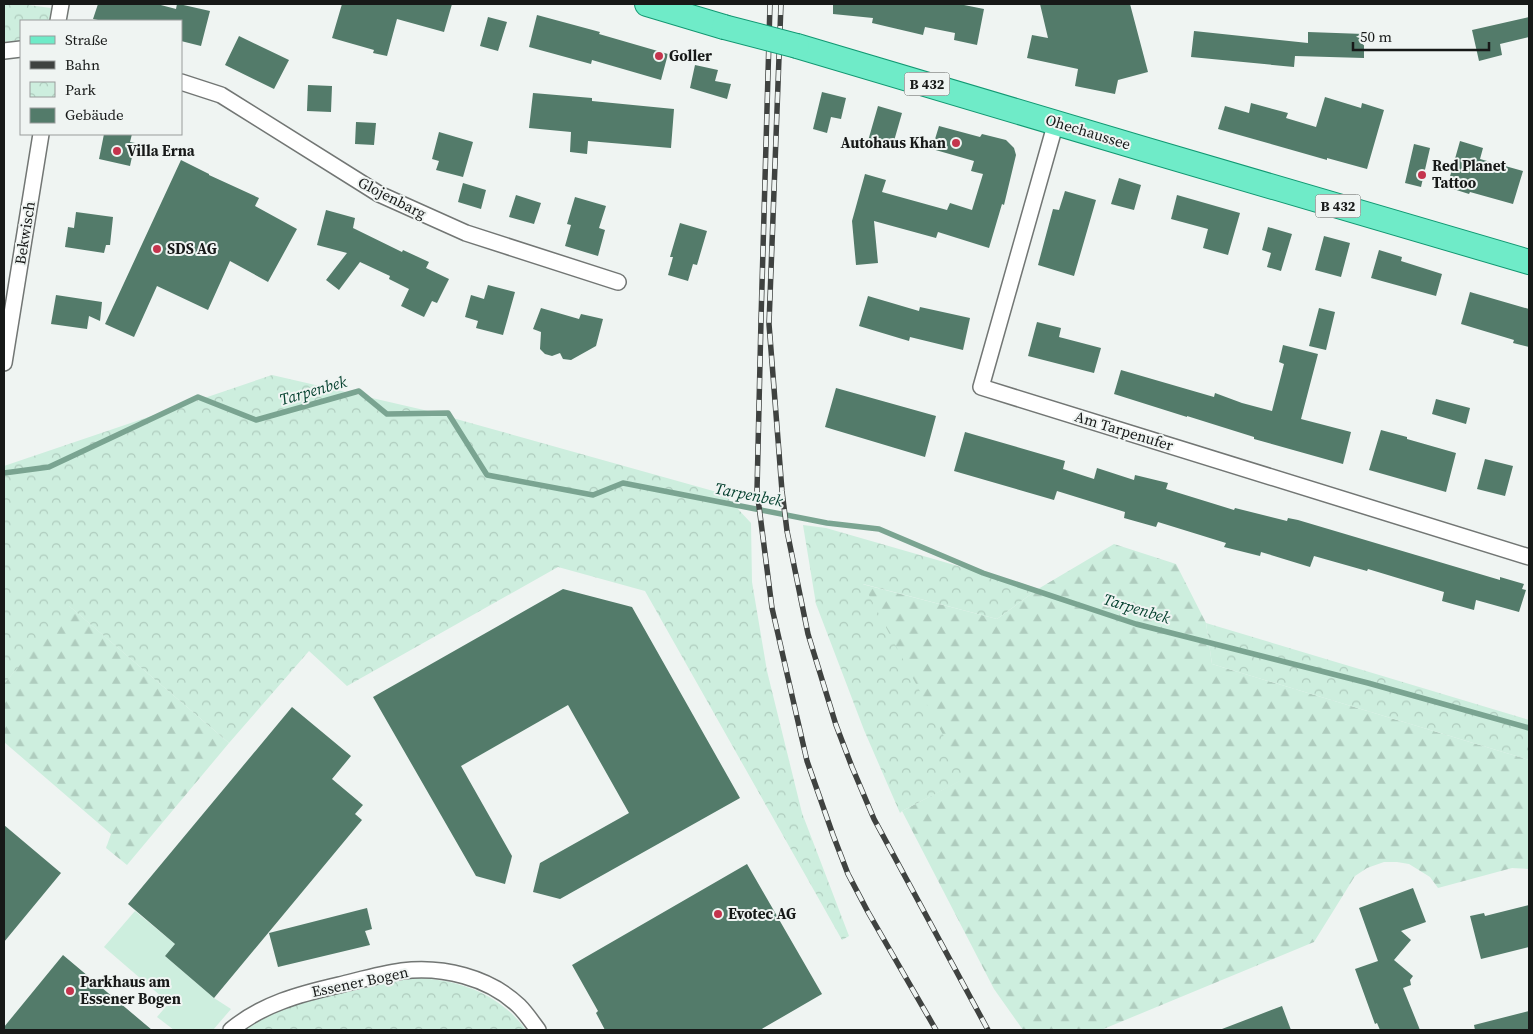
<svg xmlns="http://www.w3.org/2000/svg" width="1533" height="1034" viewBox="0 0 1533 1034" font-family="'Source Serif 4',serif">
  <defs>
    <pattern id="forest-firs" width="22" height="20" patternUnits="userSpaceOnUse" patternTransform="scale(1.25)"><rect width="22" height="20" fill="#cdeede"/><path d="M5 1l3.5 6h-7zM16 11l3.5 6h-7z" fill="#afccbe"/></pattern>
    <pattern id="park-crowns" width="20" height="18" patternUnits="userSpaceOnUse" patternTransform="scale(1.25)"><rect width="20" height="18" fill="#cdeede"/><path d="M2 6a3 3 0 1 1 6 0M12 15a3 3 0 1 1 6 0" fill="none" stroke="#afccbe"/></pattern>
  </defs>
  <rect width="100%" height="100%" fill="#eff4f2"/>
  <path fill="#cdeede" d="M 135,911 L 175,944 L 165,956 L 214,998 L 231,1009 L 213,1030 L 174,1030 L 157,1017 L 169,1003 L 104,947 Z"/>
  <path fill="url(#forest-firs)" d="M 1114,544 L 1176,564 L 1206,623 L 1212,664 L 1529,760 L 1529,869 L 1512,868 L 1438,888 L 1430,877 L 1409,864 L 1397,862 L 1384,862 L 1367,868 L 1355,876 L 1314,942 L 1101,1030 L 1023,1030 L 994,989 L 902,811 L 965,778 L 862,584 L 997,619 L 1038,589 Z
    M 68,605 L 229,743 L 127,865 L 106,848 L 111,834 L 4,742 L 4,684 Z"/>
  <path fill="url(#park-crowns)" d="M 4,4 L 21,4 L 51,8 L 49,21 L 21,21 L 21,40 L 4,42 Z
    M 272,375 L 424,410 L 724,494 L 751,523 L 752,582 L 767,671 L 802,813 L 849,936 L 842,940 L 645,591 L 558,567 L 347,686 L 309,651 L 229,743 L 69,606 L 4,684 L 4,466 Z
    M 803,525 L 826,528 L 1038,589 L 997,619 L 863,584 L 966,778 L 902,811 L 900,813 L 864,730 L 816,604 Z
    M 1206,623 L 1529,720 L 1529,760 L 1212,664 Z
    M 415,978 C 458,979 500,994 526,1030 L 243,1030 C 274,1008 311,1000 347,992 C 370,987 392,981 415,978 Z"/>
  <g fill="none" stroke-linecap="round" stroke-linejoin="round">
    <path stroke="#7aa491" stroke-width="5.5" d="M 4,473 L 49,467 L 198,397 L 256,420 L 359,391 L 387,414 L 448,413 L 487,475 L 593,495 L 623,483 L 827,523 L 879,529 L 983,573 L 1136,624 L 1368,683 L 1529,728"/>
  </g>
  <path fill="#537b6a" d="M 98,4 L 157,4 L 176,9 L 177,4 L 179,4 L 210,11 L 201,46 L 181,41 L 181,21 L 103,21 L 93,19 Z
    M 342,4 L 452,4 L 444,32 L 397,19 L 387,56 L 373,53 L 374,50 L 332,38 Z
    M 833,4 L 959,4 L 984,9 L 977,45 L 954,40 L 955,33 L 925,27 L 923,35 L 872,23 L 873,18 L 833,14 Z
    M 1040,4 L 1130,4 L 1148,72 L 1118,80 L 1115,94 L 1075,86 L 1078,69 L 1027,58 L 1032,35 L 1048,38 Z
    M 537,15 L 600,32 L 599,34 L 668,54 L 661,80 L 592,60 L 591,64 L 529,47 Z
    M 488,17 L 507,22 L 498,51 L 480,46 Z
    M 1529,17 L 1529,37 L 1500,44 L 1502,55 L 1479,61 L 1472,30 Z
    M 1194,31 L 1308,43 L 1308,32 L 1364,34 L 1364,58 L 1295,56 L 1294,67 L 1191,57 Z
    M 239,36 L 289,60 L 274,89 L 225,65 Z
    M 695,65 L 718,70 L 715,81 L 731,84 L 727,99 L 690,88 Z
    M 308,85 L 332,86 L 331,112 L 307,111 Z
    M 822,92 L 846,98 L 841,119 L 831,117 L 827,133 L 813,129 Z
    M 533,93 L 592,98 L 592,101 L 674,109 L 671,148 L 588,141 L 587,154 L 570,152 L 571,132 L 529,128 Z
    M 1325,97 L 1361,108 L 1362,103 L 1384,110 L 1367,169 L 1327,158 L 1327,160 L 1218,129 L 1225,106 L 1249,113 L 1251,103 L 1288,113 L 1286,118 L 1316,127 Z
    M 878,106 L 902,113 L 892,148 L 868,141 Z
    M 356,122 L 376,123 L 374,145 L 355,144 Z
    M 939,126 L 980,137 L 982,134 L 1006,140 L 1014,148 L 1016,155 L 1004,205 L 1002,204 L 989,248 L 938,232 L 936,238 L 874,221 L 878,263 L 856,265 L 852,221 L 865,174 L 886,180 L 882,192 L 947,210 L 950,203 L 972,210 L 983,174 L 971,171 L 974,161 L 932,149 Z
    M 439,132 L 473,142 L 463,177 L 436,170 L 439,161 L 432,159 Z
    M 104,134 L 132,134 L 130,142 L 135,143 L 130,166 L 99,159 Z
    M 1460,141 L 1483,148 L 1480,159 L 1523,171 L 1513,204 L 1470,192 L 1469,194 L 1447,187 Z
    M 1414,144 L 1430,148 L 1421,187 L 1405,183 Z
    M 181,160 L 209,174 L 209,175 L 259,198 L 255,206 L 297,229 L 268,282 L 230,261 L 208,310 L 157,286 L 134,337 L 105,324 Z
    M 1119,178 L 1141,185 L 1134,210 L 1111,204 Z
    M 463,183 L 486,190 L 481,209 L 458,202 Z
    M 1065,191 L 1096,200 L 1074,276 L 1038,265 L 1053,209 L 1059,210 Z
    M 516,195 L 541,203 L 534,224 L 509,217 Z
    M 1177,195 L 1240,213 L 1228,255 L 1203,248 L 1208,229 L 1171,219 Z
    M 575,197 L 606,206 L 599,228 L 605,230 L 598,256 L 565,246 L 571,225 L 567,224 Z
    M 326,210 L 355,218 L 353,228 L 402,252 L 403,250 L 429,262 L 426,268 L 449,279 L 437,303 L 432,301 L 424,317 L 401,306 L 409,289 L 389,279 L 390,276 L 360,262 L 339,290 L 326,280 L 347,253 L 317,245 Z
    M 76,212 L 113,217 L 110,245 L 106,245 L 104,253 L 65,247 L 68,227 L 74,228 Z
    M 680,223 L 707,231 L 697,265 L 693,264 L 688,281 L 668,275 L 673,257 L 670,257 Z
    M 1268,227 L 1292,234 L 1281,271 L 1267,267 L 1271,253 L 1262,250 Z
    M 1324,236 L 1350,243 L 1341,277 L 1315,270 Z
    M 1379,250 L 1402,257 L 1401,261 L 1442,274 L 1436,296 L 1371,278 Z
    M 488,285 L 515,292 L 503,335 L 476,328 L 478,321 L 465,317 L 471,295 L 484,299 Z
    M 1470,292 L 1529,309 L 1529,347 L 1513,343 L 1514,340 L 1461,324 Z
    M 56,295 L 102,302 L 100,321 L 89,316 L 87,329 L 51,324 Z
    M 868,296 L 919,311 L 920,307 L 970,318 L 963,350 L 910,337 L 909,341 L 859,326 Z
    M 541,308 L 579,319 L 581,314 L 603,319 L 596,346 L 571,360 L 563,359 L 560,353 L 552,356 L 545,354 L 540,349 L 541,332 L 533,329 Z
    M 1319,308 L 1335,312 L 1326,350 L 1309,346 Z
    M 1037,322 L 1061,328 L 1059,337 L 1101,348 L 1094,373 L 1028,356 Z
    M 1283,345 L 1318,354 L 1301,419 L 1351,432 L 1343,464 L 1254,439 L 1254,437 L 1187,416 L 1187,417 L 1114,394 L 1121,370 L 1214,397 L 1215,393 L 1242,403 L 1272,411 L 1284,364 L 1279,362 Z
    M 836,388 L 936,416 L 925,457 L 825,427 Z
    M 1436,399 L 1470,408 L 1466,424 L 1432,414 Z
    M 1381,430 L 1407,437 L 1407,439 L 1456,453 L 1446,492 L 1369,470 Z
    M 965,432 L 1065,461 L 1063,469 L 1094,479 L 1097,468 L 1134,480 L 1135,475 L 1168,483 L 1166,489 L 1234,510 L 1235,508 L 1287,521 L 1288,518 L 1298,520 L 1500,580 L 1500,577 L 1524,584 L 1522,589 L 1526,590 L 1519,612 L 1476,600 L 1474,610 L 1442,601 L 1444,592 L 1368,569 L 1367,571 L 1314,556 L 1310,567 L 1261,552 L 1260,556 L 1224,547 L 1226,543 L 1158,522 L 1156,527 L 1124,518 L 1125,512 L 1057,491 L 1054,500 L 954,471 Z
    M 1485,459 L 1513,466 L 1505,496 L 1477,489 Z
    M 563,589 L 632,607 L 740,798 L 560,899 L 533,892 L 540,863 L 629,813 L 568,705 L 461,766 L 512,856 L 505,884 L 476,876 L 373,697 Z
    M 292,707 L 351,756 L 332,779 L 363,805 L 355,814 L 362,820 L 214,998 L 165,956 L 175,944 L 128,904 Z
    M 4,825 L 61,873 L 4,942 Z
    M 747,864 L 822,994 L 760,1030 L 605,1030 L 596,1013 L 598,1011 L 572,965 Z
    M 1413,888 L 1426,922 L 1401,931 L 1411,940 L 1394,960 L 1413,976 L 1410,980 L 1411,985 L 1403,988 L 1420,1030 L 1380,1030 L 1377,1023 L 1375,1024 L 1355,969 L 1378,961 L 1359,908 Z
    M 1529,905 L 1529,947 L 1481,959 L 1470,916 L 1484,913 L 1485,916 Z
    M 367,908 L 372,929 L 365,931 L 370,945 L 278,967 L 269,933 Z
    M 63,955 L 152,1030 L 4,1030 L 4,1027 Z
    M 1282,1006 L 1291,1030 L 1222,1030 L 1222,1029 Z
    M 1529,1011 L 1529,1030 L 1475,1030 L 1474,1025 Z"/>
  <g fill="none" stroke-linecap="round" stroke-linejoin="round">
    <g stroke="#727674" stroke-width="18">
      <path id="minor" d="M 58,21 L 61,4
        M 4,51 L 21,49
        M 181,82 L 221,95 L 379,194 L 466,233 L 618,282
        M 1056,122 L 981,387 L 1529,557
        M 4,363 L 41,134
        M 231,1030 C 262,1004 300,994 339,985 C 360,980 381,974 402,971 C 442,966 489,977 519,1006 C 526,1013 532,1022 538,1030"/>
    </g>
    <g stroke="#129872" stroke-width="26">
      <path id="primary" d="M 647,4 L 724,27
        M 797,46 L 1147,150 L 1529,262"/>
    </g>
    <use href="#minor" stroke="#fff" stroke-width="15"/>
    <use href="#primary" stroke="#6febc8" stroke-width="24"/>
    <g stroke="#3f4240" stroke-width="5.5">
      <path id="rail" d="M 770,4 L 761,320 L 757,491 L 772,608 L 807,761 L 833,835 L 848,874 L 868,912 L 936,1030
        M 781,4 L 769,324 L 782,491 L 787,531 L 808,634 L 836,725 L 852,767 L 874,819 L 988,1030"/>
    </g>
    <use href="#rail" stroke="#eff4f2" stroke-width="4" stroke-dasharray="11" stroke-linecap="butt"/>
    <g stroke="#129872" stroke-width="26" stroke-linecap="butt">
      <path id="primary-bridge" d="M 724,27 L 797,46"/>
    </g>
    <use href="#primary-bridge" stroke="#6febc8" stroke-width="24"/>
  </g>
  <g fill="#c4344d" stroke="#eff4f2" stroke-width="2">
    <circle cx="659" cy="56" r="5"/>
    <circle cx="956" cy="143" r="5"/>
    <circle cx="117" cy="151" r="5"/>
    <circle cx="1422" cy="175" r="5"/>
    <circle cx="157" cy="249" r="5"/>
    <circle cx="718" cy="914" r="5"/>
    <circle cx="70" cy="991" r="5"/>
  </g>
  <g text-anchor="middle" stroke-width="4" stroke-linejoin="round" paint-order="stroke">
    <g fill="#eff4f2" stroke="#585b59" stroke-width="1">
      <rect x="904.5" y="72.5" width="45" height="23" rx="4"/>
      <rect x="1315.5" y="194.5" width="45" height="23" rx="4"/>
    </g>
    <g font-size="14" font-weight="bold" fill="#171918">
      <text x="927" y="89">B 432</text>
      <text x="1338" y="211">B 432</text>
    </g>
    <g font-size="15" font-weight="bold" fill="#171918" stroke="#eff4f2" text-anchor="start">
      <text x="669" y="61">Goller</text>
      <text x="946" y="148" text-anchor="end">Autohaus Khan</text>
      <text x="127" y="156">Villa Erna</text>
      <text x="1432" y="171">Red Planet<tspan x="1432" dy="17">Tattoo</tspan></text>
      <text x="167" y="254">SDS AG</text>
      <text x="728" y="919">Evotec AG</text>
      <text x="80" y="987">Parkhaus am<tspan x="80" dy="17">Essener Bogen</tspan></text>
    </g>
    <g font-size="15" fill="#171918" stroke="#eff4f2">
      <text transform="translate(1088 132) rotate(17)" y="5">Ohechaussee</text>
      <text transform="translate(392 198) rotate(27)" y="5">Glojenbarg</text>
      <text transform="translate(25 233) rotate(-81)" y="5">Bekwisch</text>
      <text transform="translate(1124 431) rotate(17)" y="5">Am Tarpenufer</text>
      <text transform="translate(360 982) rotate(-12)" y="5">Essener Bogen</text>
    </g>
    <g font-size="16" font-style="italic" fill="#05412f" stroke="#eff4f2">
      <text transform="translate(313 390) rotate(-16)" y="6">Tarpenbek</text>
      <text transform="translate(749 494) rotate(11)" y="6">Tarpenbek</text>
      <text transform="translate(1137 608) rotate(17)" y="6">Tarpenbek</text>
    </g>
  </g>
  <rect width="1533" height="1034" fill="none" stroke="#171918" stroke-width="10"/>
  <rect x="20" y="20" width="162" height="115" fill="#eff4f2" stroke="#999c9b"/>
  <rect x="30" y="36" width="25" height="8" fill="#6febc8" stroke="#999c9b"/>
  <text x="65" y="45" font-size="15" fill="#171918">Straße</text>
  <rect x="30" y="61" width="25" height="8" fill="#3f4240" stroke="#999c9b"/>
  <text x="65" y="70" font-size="15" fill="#171918">Bahn</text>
  <rect x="30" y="82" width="25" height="15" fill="url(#park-crowns)" stroke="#999c9b"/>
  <text x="65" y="95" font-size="15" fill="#171918">Park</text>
  <rect x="30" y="108" width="25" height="15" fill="#537b6a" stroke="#999c9b"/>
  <text x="65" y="120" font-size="15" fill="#171918">Gebäude</text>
  <path d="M1353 42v8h136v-8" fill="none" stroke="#171918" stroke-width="2.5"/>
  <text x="1360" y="42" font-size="15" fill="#171918" stroke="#eff4f2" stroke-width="4" paint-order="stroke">50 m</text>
</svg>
